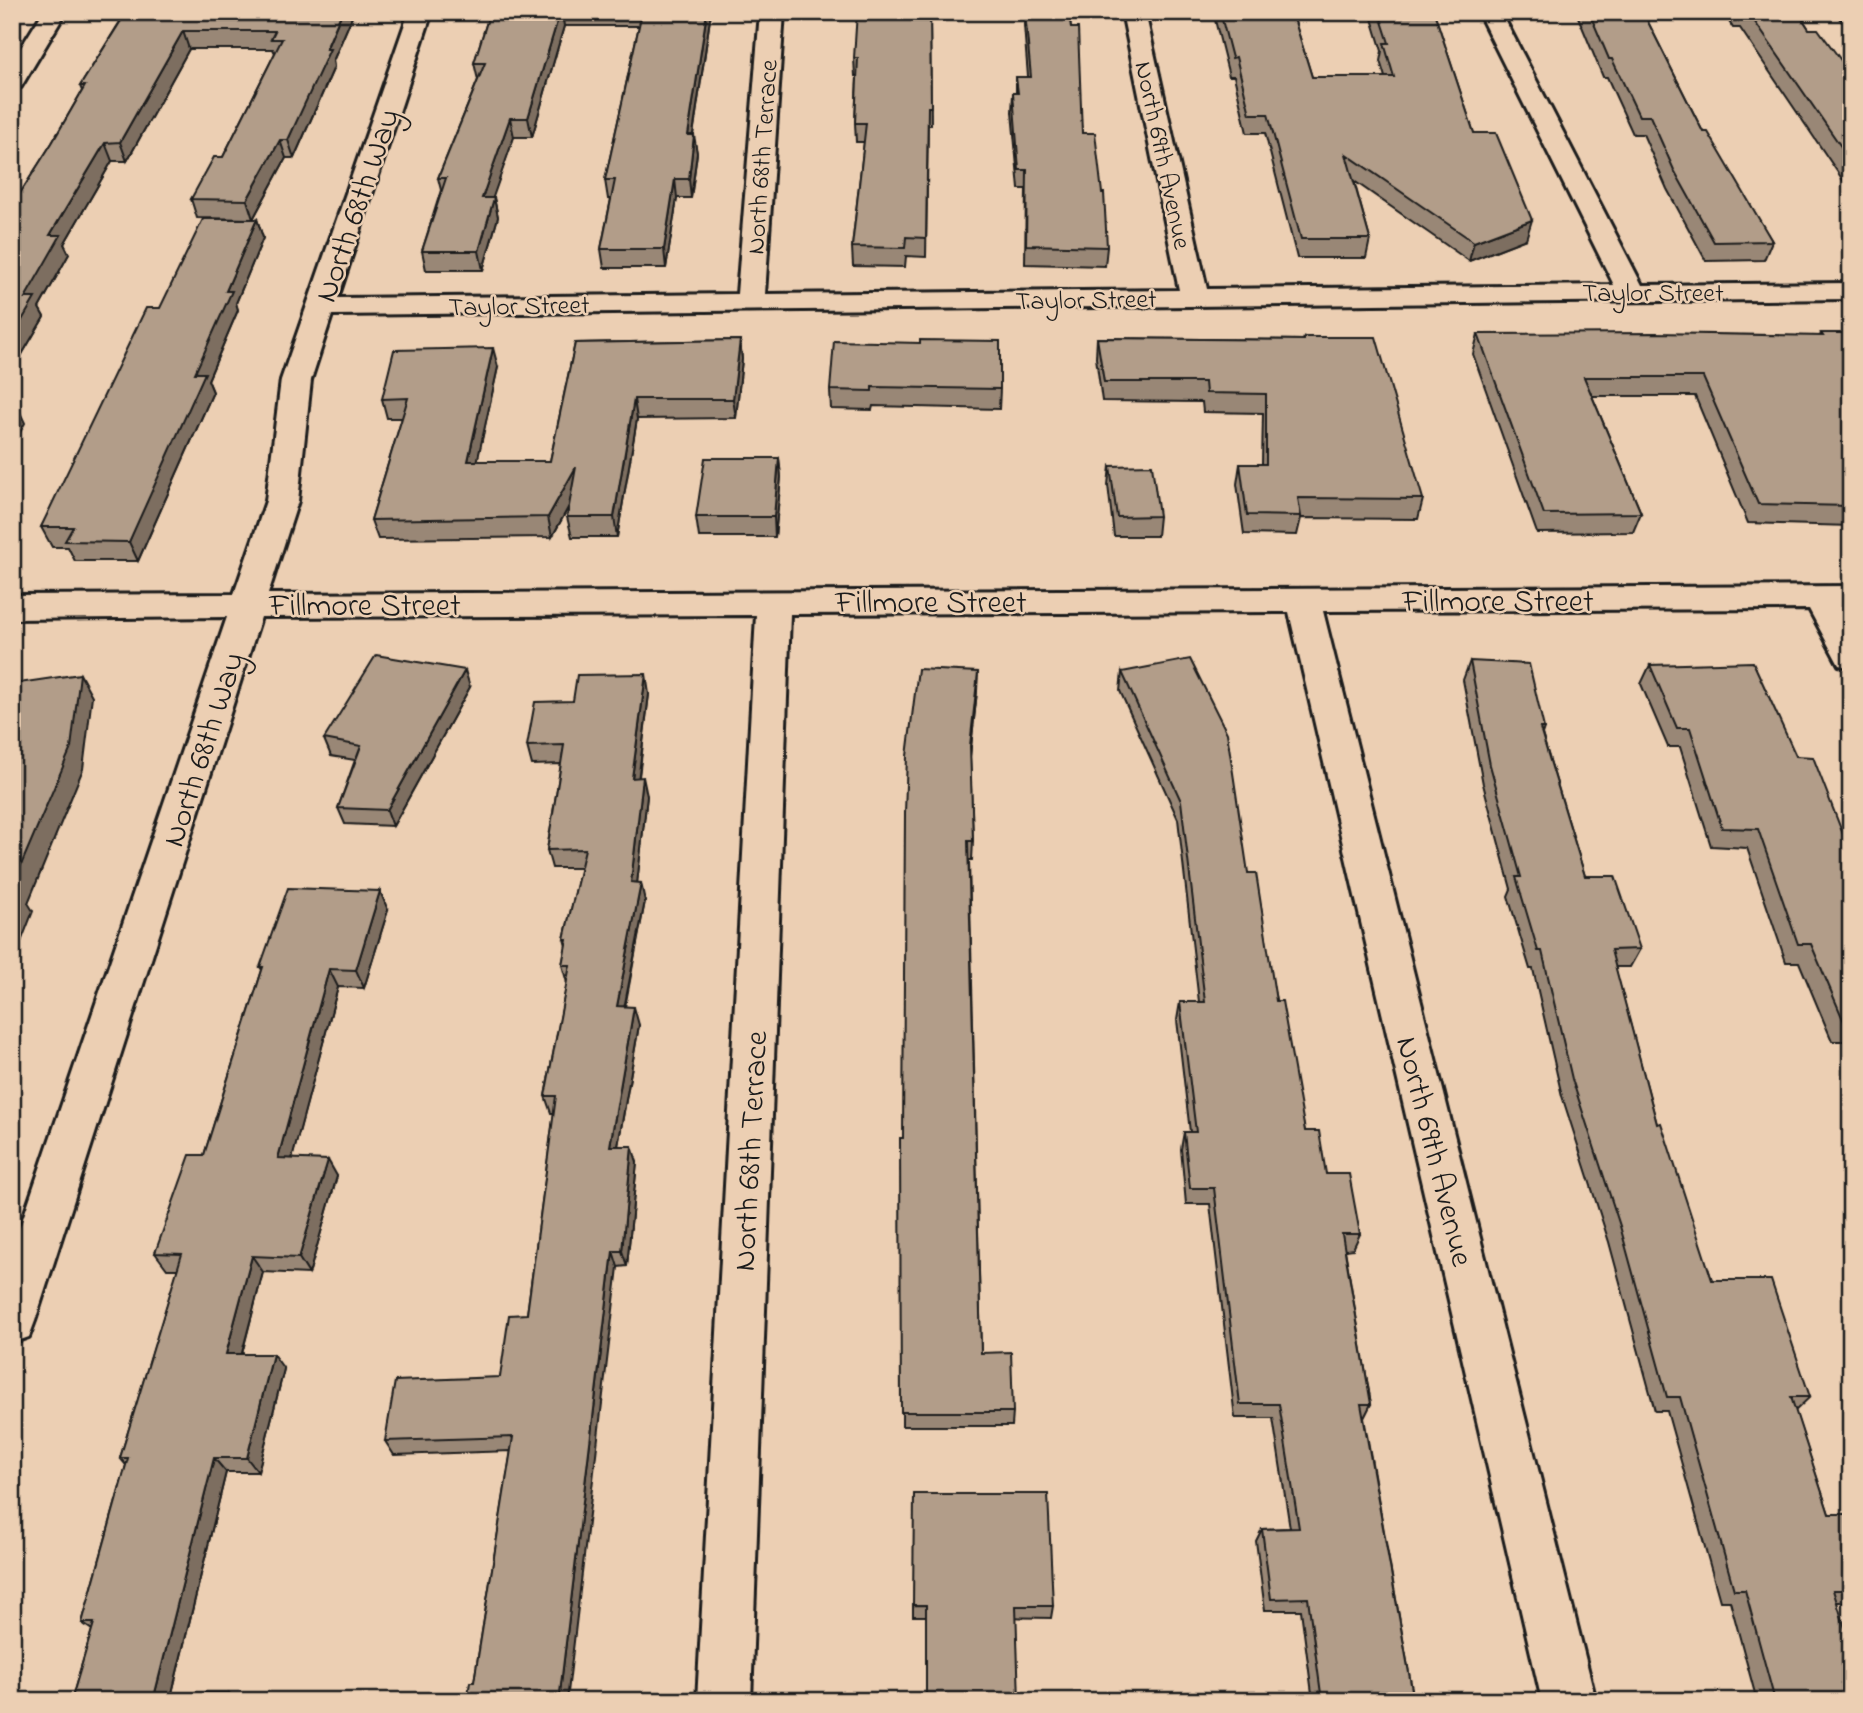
<svg xmlns="http://www.w3.org/2000/svg" width="1863" height="1713" viewBox="0 0 1863 1713" font-family="'Indie Flower',sans-serif">
  <rect width="100%" height="100%" fill="#eccfb3"/>
  <filter id="ink" filterUnits="userSpaceOnUse"><feTurbulence type="fractalNoise" baseFrequency=".0143" numOctaves="2"/><feDisplacementMap in="SourceGraphic" scale="14" xChannelSelector="R" yChannelSelector="G"/><feConvolveMatrix kernelMatrix="1 2 1 2 8 2 1 2 1" color-interpolation-filters="sRGB"/></filter>
  <g filter="url(#ink)">
    <g fill="none" stroke-linecap="round" stroke-linejoin="round">
      <g stroke="#1c1c1c" stroke-width="6">
        <path id="street" d="M 43,12 L 66,12 L 21,87 L 12,89 L 12,62 Z
          M 409,12 L 432,12 L 338,298 L 737,294 L 760,12 L 784,12 L 765,294 L 1179,290 L 1122,12 L 1145,12 L 1207,289 L 1614,285 L 1478,12 L 1501,12 L 1642,285 L 1851,283 L 1851,299 L 332,315 L 311,380 L 298,501 L 268,594 L 1851,586 L 1851,609 L 1843,609 L 1851,624 L 1851,668 L 1839,665 L 1809,609 L 1323,611 L 1596,1701 L 1542,1701 L 1289,612 L 790,614 L 751,1701 L 697,1701 L 756,615 L 261,617 L 35,1321 L 29,1337 L 12,1343 L 12,1251 L 227,617 L 12,619 L 12,595 L 234,594 L 266,501 L 281,380 Z
          M 1837,12 L 1851,12 L 1851,22 L 1843,20 Z"/>
      </g>
      <use href="#street" fill="#eccfb3" fill-rule="evenodd"/>
    </g>
    <path fill="#998776" stroke="#1c1c1c" stroke-width="2" d="M 351,12 L 352,17 L 333,61 L 334,67 L 294,158 L 286,158 L 253,219 L 197,218 L 191,199 L 223,157 L 275,53 L 273,49 L 189,49 L 127,161 L 112,161 L 64,244 L 69,254 L 39,308 L 44,317 L 14,368 L 12,368 L 12,206 L 52,143 L 82,91 L 80,86 L 121,20 L 120,16 Z
      M 490,12 L 711,12 L 693,135 L 697,153 L 691,198 L 677,198 L 666,268 L 604,268 L 601,249 L 611,199 L 608,199 L 605,180 L 639,26 L 564,26 L 532,137 L 514,137 L 492,198 L 494,198 L 498,217 L 483,270 L 426,270 L 422,251 L 441,190 L 438,178 L 478,80 L 474,63 Z
      M 930,12 L 931,125 L 928,125 L 926,257 L 906,256 L 905,267 L 853,266 L 852,247 L 864,142 L 856,142 L 855,123 L 857,76 L 855,76 L 854,58 Z
      M 1023,12 L 1069,12 L 1082,133 L 1107,247 L 1105,266 L 1025,264 L 1026,189 L 1019,189 L 1012,112 L 1013,93 L 1016,93 L 1016,77 L 1028,77 Z
      M 1213,12 L 1292,12 L 1312,77 L 1385,77 L 1380,61 L 1382,51 L 1370,12 L 1434,12 L 1474,133 L 1526,239 L 1469,261 L 1354,181 L 1370,239 L 1366,258 L 1297,258 L 1265,133 L 1247,133 L 1234,76 L 1229,76 Z
      M 1576,12 L 1643,12 L 1703,132 L 1772,241 L 1764,260 L 1706,261 L 1667,189 L 1643,134 L 1633,134 L 1607,77 L 1603,77 Z
      M 1723,12 L 1798,12 L 1809,29 L 1851,74 L 1851,192 L 1740,28 L 1733,28 Z
      M 257,219 L 263,238 L 236,303 L 238,310 L 208,380 L 213,392 L 138,561 L 75,561 L 68,547 L 52,547 L 41,527 L 160,308 Z
      M 1821,333 L 1851,333 L 1851,526 L 1748,523 L 1695,396 L 1592,396 L 1641,513 L 1633,532 L 1537,533 L 1473,354 L 1478,334 L 1820,336 Z
      M 1304,337 L 1423,499 L 1418,519 L 1301,518 L 1297,535 L 1244,534 L 1237,484 L 1240,464 L 1262,464 L 1263,413 L 1203,412 L 1202,402 L 1102,401 L 1096,358 L 1097,338 L 1303,340 Z
      M 740,340 L 742,359 L 736,418 L 637,419 L 617,537 L 572,537 L 567,517 L 569,506 L 552,537 L 378,539 L 371,520 L 402,418 L 387,418 L 382,399 L 498,367 L 477,461 L 550,461 L 575,343 Z
      M 920,343 L 1000,389 L 999,409 L 873,406 L 872,410 L 831,409 L 830,390 Z
      M 779,458 L 781,477 L 775,537 L 699,537 L 696,517 Z
      M 1110,466 L 1159,516 L 1157,536 L 1114,536 L 1108,485 Z
      M 1470,661 L 1544,728 L 1542,734 L 1585,876 L 1640,949 L 1630,967 L 1615,967 L 1657,1124 L 1712,1280 L 1810,1397 L 1795,1411 L 1829,1514 L 1851,1514 L 1851,1602 L 1837,1602 L 1851,1701 L 1757,1701 L 1730,1601 L 1720,1601 L 1667,1411 L 1655,1411 L 1609,1242 L 1562,1096 L 1533,969 L 1530,969 L 1508,896 L 1511,889 L 1483,784 L 1463,680 Z
      M 1650,665 L 1796,756 L 1851,855 L 1851,1045 L 1849,1041 L 1832,1041 L 1799,962 L 1786,962 L 1747,848 L 1711,846 L 1680,747 L 1668,747 L 1641,684 Z
      M 1122,672 L 1248,873 L 1305,1131 L 1326,1174 L 1360,1234 L 1353,1249 L 1345,1250 L 1371,1404 L 1364,1418 L 1414,1701 L 1313,1701 L 1301,1610 L 1265,1610 L 1256,1541 L 1262,1529 L 1290,1528 L 1273,1418 L 1235,1418 L 1210,1204 L 1186,1204 L 1181,1149 L 1184,1132 L 1190,1132 L 1177,1020 L 1180,1002 L 1199,1002 L 1178,819 L 1120,691 Z
      M 470,687 L 393,826 L 345,824 L 338,808 L 355,760 L 331,756 L 324,739 Z
      M 977,691 L 970,757 L 973,841 L 972,860 L 969,860 L 981,1353 L 1013,1412 L 1012,1426 L 902,1426 L 903,1138 Z
      M 649,694 L 639,777 L 647,796 L 637,883 L 645,901 L 625,1007 L 639,1025 L 618,1146 L 637,1162 L 627,1266 L 618,1267 L 474,1682 L 511,1451 L 394,1455 L 385,1441 L 500,1377 L 527,1314 L 554,1113 L 551,1113 L 545,1096 L 567,983 L 562,965 L 566,946 L 564,939 L 581,868 L 552,868 L 547,850 L 561,764 L 532,765 L 527,746 L 573,701 Z
      M 388,910 L 364,988 L 338,987 L 292,1158 L 337,1176 L 309,1274 L 263,1272 L 242,1354 L 284,1369 L 258,1472 L 226,1472 L 172,1693 L 71,1701 L 92,1630 L 82,1623 L 126,1465 L 120,1458 L 178,1269 L 167,1269 L 155,1253 L 204,1155 L 262,970 L 260,967 Z
      M 913,1605 L 1053,1606 L 1051,1618 L 926,1616 L 913,1616 Z"/>
    <path fill="#7d6e60" stroke="#1c1c1c" stroke-width="2" d="M 342,12 L 351,12 L 352,17 L 333,61 L 334,67 L 294,158 L 288,140 Z
      M 560,12 L 562,12 L 564,26 L 532,137 L 528,118 Z
      M 707,12 L 711,12 L 690,154 L 688,135 Z
      M 183,31 L 189,49 L 127,161 L 120,142 Z
      M 510,118 L 514,137 L 486,217 L 482,198 Z
      M 694,135 L 697,153 L 691,198 L 689,179 Z
      M 280,140 L 286,158 L 253,219 L 247,200 Z
      M 105,143 L 112,161 L 64,244 L 69,254 L 39,308 L 44,317 L 14,368 L 12,364 L 12,337 L 25,298 L 50,235 Z
      M 675,179 L 677,198 L 666,268 L 664,249 Z
      M 494,198 L 498,217 L 483,270 L 479,251 Z
      M 257,219 L 263,238 L 236,303 L 238,310 L 208,380 L 213,392 L 138,561 L 129,542 L 226,291 Z
      M 1532,220 L 1526,239 L 1469,261 L 1474,242 Z
      M 740,340 L 742,359 L 736,418 L 733,399 Z
      M 493,348 L 498,367 L 473,481 L 468,461 Z
      M 634,399 L 637,419 L 617,537 L 614,517 Z
      M 16,404 L 25,423 L 12,447 L 12,410 Z
      M 779,458 L 781,477 L 775,537 L 774,517 Z
      M 576,467 L 580,486 L 552,537 L 548,517 Z
      M 465,670 L 470,687 L 393,826 L 387,810 Z
      M 978,672 L 977,691 L 969,765 L 970,746 Z
      M 80,674 L 92,696 L 83,769 L 28,903 L 33,911 L 12,965 L 12,886 Z
      M 646,674 L 649,694 L 636,797 L 632,778 Z
      M 643,777 L 647,796 L 635,901 L 631,882 Z
      M 641,883 L 645,901 L 621,1024 L 617,1006 Z
      M 380,891 L 388,910 L 364,988 L 356,970 Z
      M 329,969 L 338,987 L 288,1174 L 278,1158 Z
      M 634,1007 L 639,1025 L 615,1163 L 610,1146 Z
      M 632,1146 L 637,1162 L 627,1266 L 622,1251 Z
      M 328,1160 L 337,1176 L 309,1274 L 299,1258 Z
      M 613,1251 L 618,1267 L 567,1701 L 559,1701 Z
      M 252,1256 L 263,1272 L 238,1368 L 226,1354 Z
      M 273,1354 L 284,1369 L 258,1472 L 247,1458 Z
      M 214,1458 L 226,1472 L 170,1701 L 155,1693 Z
      M 229,1693 L 239,1701 L 227,1701 Z"/>
    <path fill="#b29d89" stroke="#1c1c1c" stroke-width="2" d="M 122,12 L 342,12 L 326,49 L 330,49 L 288,140 L 280,140 L 247,200 L 191,199 L 214,157 L 223,157 L 282,39 L 271,39 L 275,31 L 183,31 L 120,142 L 105,143 L 50,235 L 61,235 L 25,298 L 35,298 L 12,337 L 12,206 L 52,143 L 85,86 L 80,86 L 124,16 L 120,16 Z
      M 490,12 L 560,12 L 528,118 L 510,118 L 482,198 L 494,198 L 479,251 L 422,251 L 446,178 L 438,178 L 485,63 L 474,63 Z
      M 642,12 L 707,12 L 688,135 L 694,135 L 689,179 L 675,179 L 664,249 L 601,249 L 615,180 L 605,180 Z
      M 857,12 L 930,12 L 931,107 L 928,107 L 926,238 L 906,237 L 905,248 L 852,247 L 866,123 L 855,123 L 858,58 L 854,58 Z
      M 1025,12 L 1069,12 L 1071,28 L 1078,28 L 1082,133 L 1095,133 L 1102,193 L 1104,193 L 1107,247 L 1026,245 L 1027,170 L 1019,170 L 1013,93 L 1018,93 L 1016,77 L 1031,77 Z
      M 1220,12 L 1292,12 L 1312,77 L 1394,77 L 1384,43 L 1389,43 L 1379,12 L 1434,12 L 1474,133 L 1496,133 L 1532,220 L 1474,242 L 1346,154 L 1370,239 L 1301,239 L 1268,114 L 1250,114 L 1236,57 L 1232,58 Z
      M 1589,12 L 1643,12 L 1703,132 L 1708,132 L 1772,241 L 1714,242 L 1674,170 L 1650,116 L 1639,116 L 1612,59 L 1609,59 Z
      M 1748,12 L 1798,12 L 1809,29 L 1818,29 L 1851,74 L 1851,161 Z
      M 203,219 L 257,219 L 226,291 L 232,291 L 195,373 L 205,373 L 129,542 L 65,541 L 73,527 L 41,527 L 146,308 L 160,308 Z
      M 1655,333 L 1823,336 L 1821,333 L 1851,333 L 1851,506 L 1758,504 L 1703,377 L 1584,377 L 1641,513 L 1544,514 L 1478,334 Z
      M 1304,337 L 1376,337 L 1423,499 L 1298,498 L 1301,516 L 1247,515 L 1240,464 L 1266,464 L 1266,394 L 1206,393 L 1205,382 L 1104,382 L 1097,338 L 1304,340 Z
      M 740,340 L 733,399 L 634,399 L 614,517 L 567,517 L 576,467 L 548,517 L 371,520 L 408,398 L 382,399 L 394,350 L 493,348 L 468,461 L 550,461 L 575,343 Z
      M 920,340 L 1000,341 L 1000,389 L 872,387 L 872,391 L 830,390 L 834,341 L 920,343 Z
      M 705,458 L 779,458 L 774,517 L 696,517 Z
      M 1152,465 L 1159,516 L 1117,517 L 1110,466 Z
      M 376,655 L 465,670 L 387,810 L 338,808 L 361,746 L 324,739 Z
      M 1190,659 L 1227,733 L 1248,873 L 1256,873 L 1276,1001 L 1282,1001 L 1305,1131 L 1319,1131 L 1326,1174 L 1349,1174 L 1360,1234 L 1342,1234 L 1371,1404 L 1361,1404 L 1414,1701 L 1322,1701 L 1308,1598 L 1271,1599 L 1262,1529 L 1299,1528 L 1279,1404 L 1240,1404 L 1214,1188 L 1190,1188 L 1184,1132 L 1196,1132 L 1180,1002 L 1205,1002 L 1181,801 L 1122,672 Z
      M 1470,661 L 1529,664 L 1544,728 L 1540,728 L 1585,876 L 1615,876 L 1640,949 L 1611,950 L 1657,1124 L 1661,1123 L 1712,1280 L 1771,1280 L 1810,1397 L 1791,1397 L 1829,1514 L 1851,1514 L 1851,1590 L 1833,1590 L 1851,1647 L 1851,1701 L 1775,1701 L 1745,1590 L 1734,1590 L 1680,1397 L 1667,1397 L 1620,1226 L 1572,1079 L 1542,951 L 1538,951 L 1516,877 L 1521,877 L 1490,765 Z
      M 1753,662 L 1796,756 L 1813,757 L 1851,855 L 1851,1024 L 1845,1024 L 1811,944 L 1798,944 L 1758,829 L 1722,828 L 1690,728 L 1677,728 L 1650,665 Z
      M 918,669 L 978,672 L 970,746 L 973,841 L 968,841 L 981,1353 L 1011,1352 L 1013,1412 L 901,1412 L 900,1138 L 903,1138 L 905,813 L 907,756 Z
      M 80,674 L 71,748 L 12,886 L 12,684 Z
      M 646,674 L 632,778 L 643,777 L 631,882 L 641,883 L 617,1006 L 634,1007 L 610,1146 L 632,1146 L 622,1251 L 613,1251 L 559,1701 L 467,1701 L 470,1682 L 474,1682 L 513,1437 L 385,1441 L 395,1381 L 500,1377 L 509,1315 L 527,1314 L 556,1096 L 545,1096 L 570,965 L 562,965 L 567,939 L 564,939 L 585,849 L 547,850 L 564,745 L 527,746 L 535,702 L 573,701 L 577,675 Z
      M 288,888 L 380,891 L 356,970 L 329,969 L 278,1158 L 328,1160 L 299,1258 L 252,1256 L 226,1354 L 273,1354 L 247,1458 L 214,1458 L 155,1693 L 229,1693 L 227,1701 L 71,1701 L 94,1623 L 82,1623 L 128,1458 L 120,1458 L 182,1254 L 155,1253 L 190,1155 L 204,1155 L 263,967 L 260,967 Z
      M 12,890 L 19,890 L 12,908 Z
      M 914,1494 L 1048,1494 L 1053,1606 L 1016,1606 L 1019,1701 L 926,1701 L 926,1605 L 913,1605 Z"/>
  </g>
  <g text-anchor="middle" stroke-width="5" stroke-linejoin="round" paint-order="stroke">
    <g font-size="26" fill="#1c1c1c" stroke="#eccfb3">
      <text transform="translate(1164 155) rotate(78)" y="9">North 69th Avenue</text>
      <text transform="translate(761 157) rotate(-86)" y="9">North 68th Terrace</text>
      <text x="1653" y="301">Taylor Street</text>
      <text transform="translate(1086 299) rotate(-1)" y="9">Taylor Street</text>
      <text transform="translate(519 305) rotate(-1)" y="9">Taylor Street</text>
    </g>
    <g font-size="32" fill="#1c1c1c" stroke="#eccfb3">
      <text transform="translate(356 205) rotate(-71)" y="11">North 68th Way</text>
      <text x="1498" y="611">Fillmore Street</text>
      <text x="931" y="612">Fillmore Street</text>
      <text x="365" y="615">Fillmore Street</text>
      <text transform="translate(202 749) rotate(-72)" y="11">North 68th Way</text>
      <text transform="translate(749 1151) rotate(-87)" y="11">North 68th Terrace</text>
      <text transform="translate(1436 1151) rotate(76)" y="11">North 69th Avenue</text>
    </g>
  </g>
  <rect width="1863" height="1713" fill="none" stroke="#eccfb3" stroke-width="42"/>
  <rect x="21" y="21" width="1821" height="1671" fill="none" stroke="#1c1c1c" stroke-width="2.5" filter="url(#ink)"/>
</svg>
